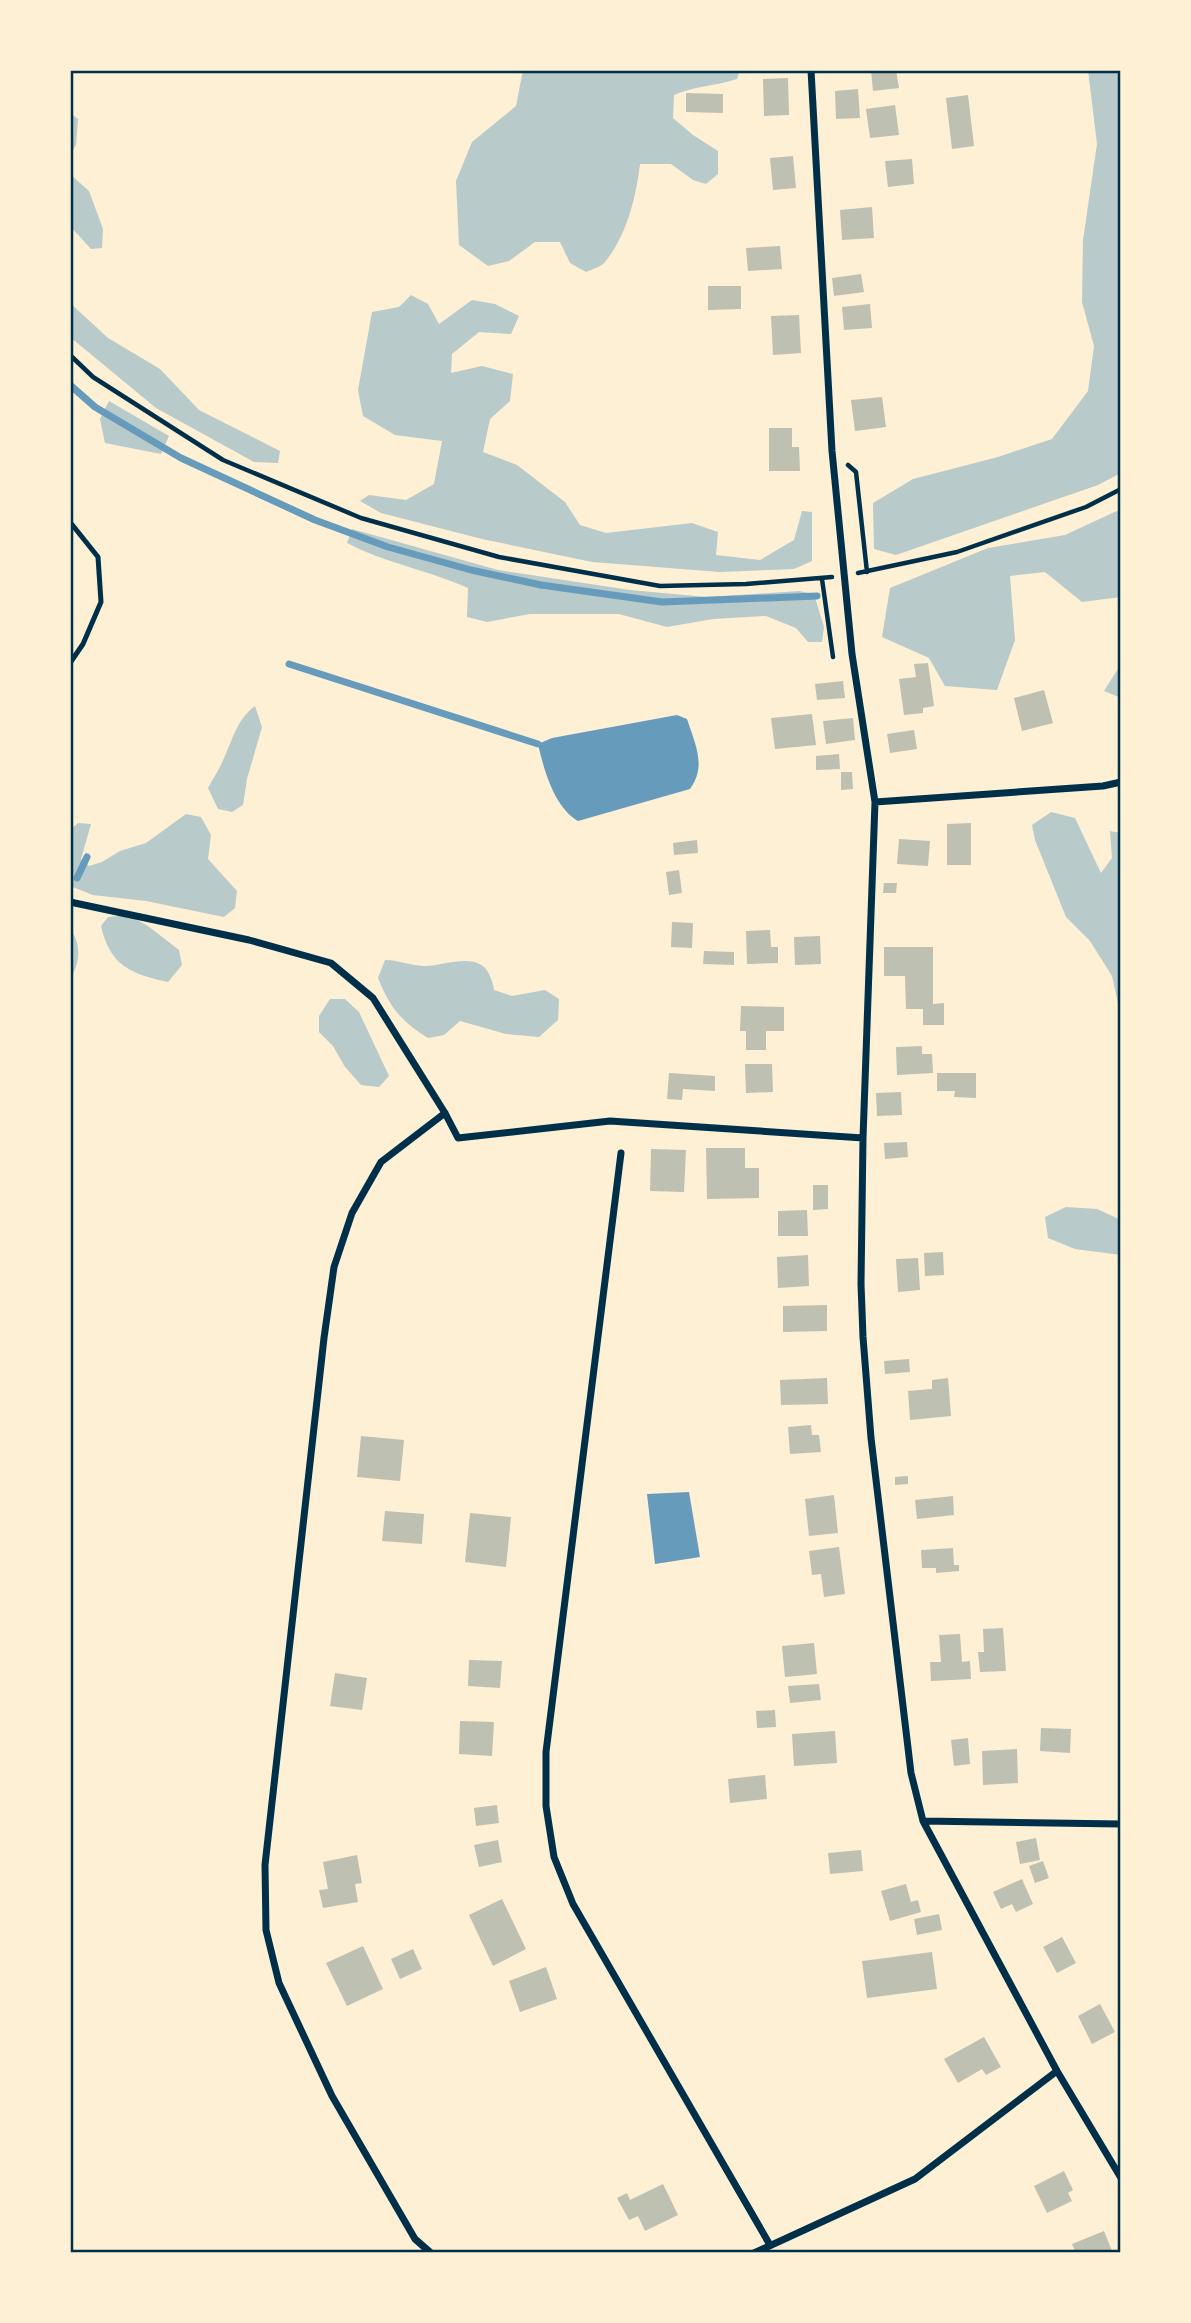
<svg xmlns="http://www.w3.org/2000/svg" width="1191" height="2323" viewBox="0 0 1191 2323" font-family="'IBM Plex Sans',sans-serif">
  <rect width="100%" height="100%" fill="#fdf0d5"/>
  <path fill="#b9caca" d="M 523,70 L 740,70 L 737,79 C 716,86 694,86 674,95 L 673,118 L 693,135 L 718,151 L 718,174 L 706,184 L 693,180 L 671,164 L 640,164 C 636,197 627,235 605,262 C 601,267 592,269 586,272 L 570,263 L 560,242 L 535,242 L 509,261 L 488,266 L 459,245 L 456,181 L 472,142 L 516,106 Z
    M 1088,70 L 1121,70 L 1121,473 L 1098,485 L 896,555 L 874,549 L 873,503 L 913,479 L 998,457 L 1052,439 L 1088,391 L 1094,346 L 1082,302 L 1083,240 L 1097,144 Z
    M 70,113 L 78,119 L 76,145 L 70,155 Z
    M 70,174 L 89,191 L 103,229 L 102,248 L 91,249 L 70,226 Z
    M 411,295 L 428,304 L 439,324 L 472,300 L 495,304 L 519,316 L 511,334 L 479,332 L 452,354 L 451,373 L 482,366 L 513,374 L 510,401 L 490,419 L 483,452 L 517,465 L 565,502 L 580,525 L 606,533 L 692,523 L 718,532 L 716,555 L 760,560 L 794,540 L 802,511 L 812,512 L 812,561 L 794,569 L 720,572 L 592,562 L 482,539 L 381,513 L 360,501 L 369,495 L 406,500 L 434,484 L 442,441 L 395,435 L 363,416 L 358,390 L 372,312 L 399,307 Z
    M 70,303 L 108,338 L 160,369 L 199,410 L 280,451 L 278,463 L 254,462 L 156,408 L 70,337 Z
    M 109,401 L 169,436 L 161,454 L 105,443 L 100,419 Z
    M 1121,509 L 1121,597 L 1082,602 L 1045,572 L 1010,576 L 1015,640 L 997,690 L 945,686 L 929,658 L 882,637 L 890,588 L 988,548 L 1065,535 Z
    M 352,529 L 498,570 L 630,590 L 707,597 L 799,591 L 814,594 L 824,627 L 822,642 L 808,642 L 796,628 L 766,616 L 713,619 L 667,627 L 619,614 L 530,614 L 487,622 L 467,617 L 468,588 C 428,570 385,563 347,543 Z
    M 1121,664 L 1121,698 L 1104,691 Z
    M 255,706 L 262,727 L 247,779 L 243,805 L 232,812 L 218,809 L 208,788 C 213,778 220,769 224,758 C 233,739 237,719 255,706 Z
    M 1051,812 L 1075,818 L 1101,873 L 1112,858 L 1110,831 L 1121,833 L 1121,1017 L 1112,976 L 1090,941 L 1066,917 L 1035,840 L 1032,825 Z
    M 186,814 L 201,817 L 211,835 L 208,859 L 237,891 L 235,908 L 224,917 L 146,901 L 93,895 L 70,886 L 70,830 L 78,823 L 91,824 L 81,859 L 89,866 L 102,862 L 120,851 L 146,843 Z
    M 128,915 L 148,926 L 179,950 L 182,965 L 168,982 C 131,974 110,966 101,926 L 108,917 Z
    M 70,929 C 82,944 80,964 70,979 Z
    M 385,960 C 398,960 409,965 423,966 C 442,967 478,950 489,974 C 492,979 493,985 494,990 L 512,996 L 545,990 L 559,999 L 558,1020 L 539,1037 L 506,1034 L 460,1021 L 444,1035 L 428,1038 C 401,1021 390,1008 378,978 Z
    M 330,999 L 345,999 L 359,1012 L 389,1076 L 379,1087 L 361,1085 L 345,1067 L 333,1046 L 319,1032 L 319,1016 Z
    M 1066,1207 L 1097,1209 L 1121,1220 L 1121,1255 L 1075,1249 L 1048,1238 L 1045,1217 Z"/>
  <path fill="#669bbc" d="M 677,715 L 687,719 C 695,744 707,766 690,789 L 578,821 C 554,807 544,770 538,744 L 552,738 Z
    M 689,1492 L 700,1557 L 655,1564 L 647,1494 Z"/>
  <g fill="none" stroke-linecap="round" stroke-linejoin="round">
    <path stroke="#669bbc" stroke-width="7" d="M 70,385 L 95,407 L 181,458 L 315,520 L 388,547 L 471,570 L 541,585 L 662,602 L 817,596
      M 289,664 L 538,744
      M 77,878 L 87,857"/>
  </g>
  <path fill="#bec0b2" d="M 871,70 L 896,70 L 899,88 L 873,91 Z
    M 788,78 L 789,115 L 764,116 L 763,79 Z
    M 858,89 L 860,118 L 836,119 L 835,91 Z
    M 686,93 L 723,94 L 723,113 L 686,112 Z
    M 968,95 L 974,146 L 952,149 L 946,98 Z
    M 895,105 L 899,135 L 870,138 L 866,109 Z
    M 793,156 L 796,188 L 773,190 L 770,158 Z
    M 912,159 L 914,184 L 888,187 L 885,161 Z
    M 872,207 L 874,238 L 842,240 L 840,210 Z
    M 780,246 L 782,269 L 748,271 L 746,248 Z
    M 861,274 L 864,292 L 834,296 L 832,278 Z
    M 708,286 L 741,286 L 741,309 L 708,310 Z
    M 870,304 L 872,328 L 844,330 L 842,307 Z
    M 799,315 L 801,353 L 773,355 L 771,316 Z
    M 882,397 L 886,427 L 855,431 L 851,400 Z
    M 769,428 L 792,428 L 792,447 L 799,447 L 800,471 L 769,471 Z
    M 928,663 L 934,706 L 923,708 L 923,713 L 904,715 L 899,679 L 916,677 L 914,664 Z
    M 843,681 L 845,698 L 817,700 L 815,684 Z
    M 1044,690 L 1053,723 L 1022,731 L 1014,698 Z
    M 812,714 L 816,745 L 775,749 L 771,718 Z
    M 853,718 L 855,740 L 826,744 L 823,721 Z
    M 914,730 L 917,749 L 890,753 L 887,734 Z
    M 839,754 L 840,769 L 816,770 L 816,756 Z
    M 841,772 L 852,772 L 853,789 L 841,790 Z
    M 971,823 L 971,865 L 947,865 L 947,824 Z
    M 899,839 L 930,841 L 928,866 L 897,864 Z
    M 697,840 L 698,853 L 674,855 L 673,843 Z
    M 679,870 L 682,893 L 669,895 L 666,872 Z
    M 884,883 L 897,883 L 896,893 L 883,893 Z
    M 672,922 L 693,923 L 692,948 L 671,947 Z
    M 770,930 L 771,947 L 778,947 L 778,963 L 747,964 L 746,931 Z
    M 820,936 L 821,964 L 795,965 L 794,937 Z
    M 884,947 L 933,947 L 933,1004 L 944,1003 L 944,1025 L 923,1025 L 923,1009 L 906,1009 L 905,976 L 884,976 Z
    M 704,951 L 734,952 L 734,965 L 703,964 Z
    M 741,1006 L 784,1007 L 784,1031 L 766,1031 L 766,1050 L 746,1050 L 746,1031 L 740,1031 Z
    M 922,1046 L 922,1054 L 932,1054 L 933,1073 L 897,1075 L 896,1047 Z
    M 745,1064 L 772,1064 L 773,1092 L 746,1093 Z
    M 669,1073 L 715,1076 L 715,1091 L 683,1089 L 682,1100 L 667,1099 Z
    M 937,1073 L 976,1073 L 976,1098 L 954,1097 L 955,1091 L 937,1091 Z
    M 901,1092 L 902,1115 L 877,1116 L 876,1093 Z
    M 907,1142 L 908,1157 L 885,1159 L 884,1143 Z
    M 706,1148 L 745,1148 L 745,1168 L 759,1168 L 759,1198 L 707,1199 Z
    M 651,1149 L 686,1150 L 684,1192 L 650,1191 Z
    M 813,1185 L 828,1185 L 828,1209 L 813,1210 Z
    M 807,1210 L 808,1236 L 778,1236 L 778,1211 Z
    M 943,1252 L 944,1275 L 925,1276 L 924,1253 Z
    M 808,1255 L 809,1286 L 778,1288 L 777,1257 Z
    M 918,1258 L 920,1290 L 898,1292 L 896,1259 Z
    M 827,1305 L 827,1331 L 783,1332 L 783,1306 Z
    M 909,1359 L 910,1372 L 885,1374 L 884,1361 Z
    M 827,1378 L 828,1404 L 781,1405 L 780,1380 Z
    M 948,1378 L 951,1416 L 910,1420 L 908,1391 L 932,1389 L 932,1380 Z
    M 811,1425 L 812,1435 L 819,1435 L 821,1452 L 790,1454 L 788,1427 Z
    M 361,1436 L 404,1440 L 400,1481 L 357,1477 Z
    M 908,1476 L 908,1484 L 895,1485 L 895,1477 Z
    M 834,1495 L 838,1533 L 809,1536 L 805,1499 Z
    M 953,1496 L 954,1515 L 917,1519 L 915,1500 Z
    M 385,1511 L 424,1514 L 422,1544 L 382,1541 Z
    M 470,1513 L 511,1517 L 506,1567 L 465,1562 Z
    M 839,1547 L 845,1594 L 824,1597 L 821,1574 L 812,1575 L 809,1551 Z
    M 953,1548 L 954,1565 L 959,1565 L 959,1571 L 936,1573 L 936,1568 L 922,1568 L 921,1550 Z
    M 1003,1628 L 1006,1671 L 980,1672 L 978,1652 L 984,1652 L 983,1629 Z
    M 960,1634 L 962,1662 L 970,1661 L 971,1679 L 931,1681 L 930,1662 L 941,1662 L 939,1635 Z
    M 814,1643 L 817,1674 L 785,1677 L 782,1646 Z
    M 469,1660 L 502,1661 L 500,1688 L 468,1686 Z
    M 335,1673 L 367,1678 L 362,1710 L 330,1706 Z
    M 819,1684 L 821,1700 L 790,1703 L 788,1686 Z
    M 775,1710 L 776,1727 L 757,1728 L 756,1711 Z
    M 460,1721 L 494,1722 L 492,1756 L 459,1754 Z
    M 1041,1728 L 1071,1729 L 1070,1753 L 1040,1751 Z
    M 835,1731 L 837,1763 L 794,1766 L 792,1734 Z
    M 968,1738 L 970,1764 L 954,1766 L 951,1740 Z
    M 1017,1749 L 1018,1783 L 983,1785 L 982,1751 Z
    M 765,1775 L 767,1799 L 730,1803 L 728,1779 Z
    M 497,1805 L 499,1823 L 476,1826 L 474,1808 Z
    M 1036,1838 L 1040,1860 L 1020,1864 L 1016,1842 Z
    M 498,1840 L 502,1862 L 479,1867 L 474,1845 Z
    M 861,1850 L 863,1871 L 830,1874 L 828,1853 Z
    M 357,1855 L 362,1883 L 355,1884 L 358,1902 L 323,1908 L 319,1890 L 328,1889 L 323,1862 Z
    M 1043,1861 L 1049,1878 L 1035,1883 L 1029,1866 Z
    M 1022,1879 L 1033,1904 L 1016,1912 L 1012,1904 L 1001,1909 L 993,1892 Z
    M 906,1884 L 911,1902 L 918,1900 L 921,1912 L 890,1921 L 881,1891 Z
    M 502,1899 L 526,1949 L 493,1966 L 469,1915 Z
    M 939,1914 L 942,1930 L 917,1935 L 914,1919 Z
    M 1062,1937 L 1076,1963 L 1057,1973 L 1043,1947 Z
    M 363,1946 L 383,1989 L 347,2006 L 326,1963 Z
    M 413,1949 L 422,1969 L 400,1979 L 391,1959 Z
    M 932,1952 L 937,1989 L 867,1998 L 862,1961 Z
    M 546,1967 L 557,1999 L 520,2012 L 509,1981 Z
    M 1100,2004 L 1115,2032 L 1092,2044 L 1078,2016 Z
    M 984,2037 L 1001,2067 L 986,2075 L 982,2069 L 958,2083 L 944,2059 Z
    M 1064,2171 L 1073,2190 L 1068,2193 L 1072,2201 L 1047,2213 L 1034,2186 Z
    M 663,2184 L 678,2215 L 645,2231 L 638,2216 L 629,2220 L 617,2198 L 627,2193 L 630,2200 Z
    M 1104,2231 L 1112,2251 L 1107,2253 L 1076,2253 L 1072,2244 Z"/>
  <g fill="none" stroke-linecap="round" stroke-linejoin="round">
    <path stroke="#003049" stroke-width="4.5" d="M 70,355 L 93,377 L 223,460 L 361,518 L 499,557 L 660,586 L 746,584 L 832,577
      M 848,465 L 856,472 L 867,572
      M 858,573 L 957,552 L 1086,507 L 1121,489
      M 822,579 L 833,657"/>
    <path stroke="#003049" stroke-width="5" d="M 70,522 L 98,557 L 101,602 L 83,644 L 70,663"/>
    <path stroke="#003049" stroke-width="7" d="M 811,70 L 832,451 L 852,654 L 875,802 L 863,1138 L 861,1284 L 863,1337 L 871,1438 L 911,1773 L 923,1821 L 1057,2071 L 1121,2178
      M 875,802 L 1103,786 L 1121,782
      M 70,902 L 249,940 L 331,963 L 373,998 L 445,1113 L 458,1138 L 610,1121 L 863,1138
      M 621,1153 L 546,1752 L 546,1806 L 554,1857 L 573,1904 L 770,2245
      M 923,1821 L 1121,1824
      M 431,2253 L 415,2239 L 332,2096 L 279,1983 L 266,1930 L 265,1865 L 324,1338 L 334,1267 L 352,1213 L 381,1162 L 445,1113
      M 754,2253 L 915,2179 L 1057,2071"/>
  </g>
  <rect width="1191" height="2323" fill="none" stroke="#fdf0d5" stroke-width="144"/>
  <rect x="72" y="72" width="1047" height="2179" fill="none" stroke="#003049" stroke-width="2.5"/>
</svg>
